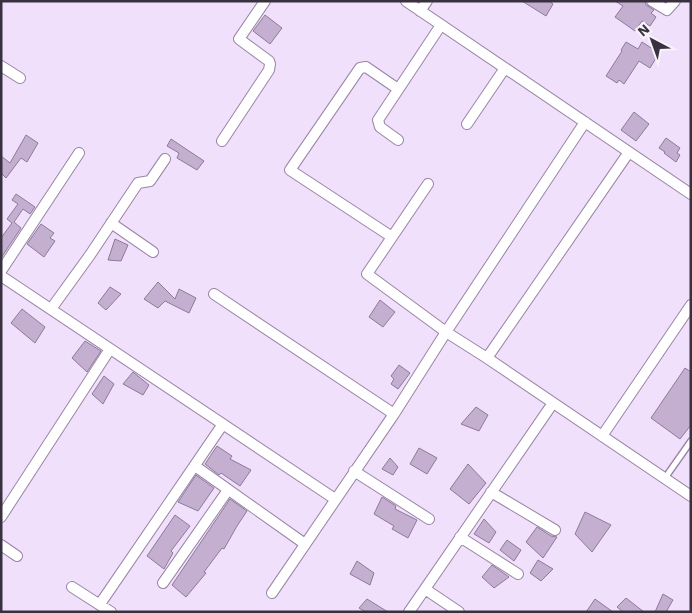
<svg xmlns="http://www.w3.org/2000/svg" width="692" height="613" viewBox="0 0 692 613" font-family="'Work Sans',sans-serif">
  <rect width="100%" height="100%" fill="#f1e0fc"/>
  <path fill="#c4afd1" stroke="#8d7a9a" d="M 522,1 L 549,1 L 553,4 L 546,16 Z
    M 615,1 L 645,1 L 646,5 L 654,10 L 651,13 L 656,17 L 650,26 L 642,21 L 635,31 L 615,17 L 623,6 Z
    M 265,15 L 282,28 L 270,44 L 253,31 Z
    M 626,42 L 638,49 L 642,42 L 659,53 L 650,68 L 639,61 L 624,84 L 619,80 L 617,83 L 606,76 L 622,51 L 621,50 Z
    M 634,112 L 649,124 L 636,141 L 621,130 Z
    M 26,135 L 38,143 L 27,162 L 21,158 L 6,178 L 1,173 L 1,156 L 10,163 Z
    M 666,138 L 680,148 L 677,153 L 680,155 L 676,162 L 664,153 L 665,152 L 659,148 Z
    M 171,139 L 204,161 L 197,170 L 177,158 L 179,153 L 167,146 Z
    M 16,194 L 35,207 L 30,214 L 23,209 L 14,222 L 21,228 L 1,258 L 1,238 L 12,223 L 7,219 L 18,204 L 12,200 Z
    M 41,224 L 54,233 L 50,238 L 55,241 L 44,257 L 27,244 Z
    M 115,239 L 128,245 L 121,261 L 108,260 Z
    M 158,282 L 175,299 L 179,289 L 196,298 L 189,313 L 165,301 L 158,308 L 144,299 Z
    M 110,287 L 121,294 L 106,310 L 98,303 Z
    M 380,300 L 395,312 L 383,327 L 369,317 Z
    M 22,309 L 45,327 L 35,343 L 11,323 Z
    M 85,341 L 101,351 L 87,372 L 72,358 Z
    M 399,365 L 410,373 L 398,389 L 391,384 L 394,379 L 391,376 Z
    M 685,368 L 691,372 L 691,425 L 680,439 L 651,418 Z
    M 133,372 L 149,385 L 143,395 L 123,384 Z
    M 104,376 L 114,384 L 103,404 L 92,394 Z
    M 476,407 L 488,415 L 479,431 L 461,424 Z
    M 217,446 L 232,456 L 230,459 L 251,470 L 240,486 L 221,473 L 219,475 L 205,464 Z
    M 419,448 L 437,458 L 427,474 L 410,464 Z
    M 390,458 L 398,467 L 393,475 L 382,469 Z
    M 468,464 L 486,483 L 469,504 L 450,489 Z
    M 196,475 L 214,488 L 198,511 L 178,502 Z
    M 382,497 L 396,506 L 395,509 L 417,520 L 408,538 L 392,529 L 394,526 L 374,514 Z
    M 230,499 L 247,511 L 237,526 L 224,549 L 222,548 L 204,572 L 206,573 L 186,597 L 172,585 Z
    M 585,512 L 611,525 L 592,552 L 575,534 Z
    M 175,515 L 190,526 L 171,551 L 173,553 L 164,569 L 147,556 Z
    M 484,519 L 496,532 L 489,543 L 474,534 Z
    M 537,527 L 551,536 L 557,537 L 543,558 L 526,542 Z
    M 507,540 L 521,550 L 514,561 L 500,550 Z
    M 538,560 L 553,569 L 541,581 L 530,573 Z
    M 357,561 L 374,573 L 370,585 L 350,574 Z
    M 492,565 L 509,577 L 494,588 L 482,577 Z
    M 663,594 L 673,600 L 666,612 L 655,612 Z
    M 626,598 L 644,612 L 623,612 L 617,607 Z
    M 367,599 L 388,612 L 366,612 L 359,608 Z
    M 595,599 L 613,612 L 586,612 Z"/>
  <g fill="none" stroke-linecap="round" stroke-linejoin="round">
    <g stroke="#9885a5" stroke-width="8">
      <path id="service" d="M 665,478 L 691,441"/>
    </g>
    <g stroke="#9885a5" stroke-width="12">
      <path id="minor" d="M 406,1 L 691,194
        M 652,1 L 667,10 L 675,1
        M 420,11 L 427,1
        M 1,66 L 20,78
        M 467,124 L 505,68
        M 398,140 L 380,127 L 378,120 L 441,25
        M 222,141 L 269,70 L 270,64 L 269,61 L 239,39 L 265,1
        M 428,184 L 367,274 L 446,332 L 487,358 L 691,496
        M 111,223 L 153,252
        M 392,237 L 290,170 L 360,68 L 366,67 L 398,89
        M 1,271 L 79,153
        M 1,276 L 335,499
        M 214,294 L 394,414
        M 51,309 L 90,255 L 138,183 L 150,181 L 165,159
        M 487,358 L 629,152
        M 602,436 L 691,305
        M 195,466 L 305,544
        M 354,471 L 429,519
        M 491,492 L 555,530
        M 1,517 L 110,349
        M 460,537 L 518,574
        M 1,545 L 17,556
        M 163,583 L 228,490
        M 72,587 L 111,612
        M 425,589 L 459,612
        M 272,593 L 394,414 L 446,332 L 585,122
        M 100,604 L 223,424
        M 409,612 L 553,403"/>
    </g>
    <use href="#service" stroke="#fff" stroke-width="5"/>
    <use href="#minor" stroke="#fff" stroke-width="10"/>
  </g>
  <rect width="692" height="613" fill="none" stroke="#39313f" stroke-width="5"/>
  <g transform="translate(652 40) rotate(319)" stroke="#f7f3fa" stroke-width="4" paint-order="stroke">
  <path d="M0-4L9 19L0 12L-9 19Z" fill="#39313f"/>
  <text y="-8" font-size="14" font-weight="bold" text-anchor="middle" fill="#39313f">N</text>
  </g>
</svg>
